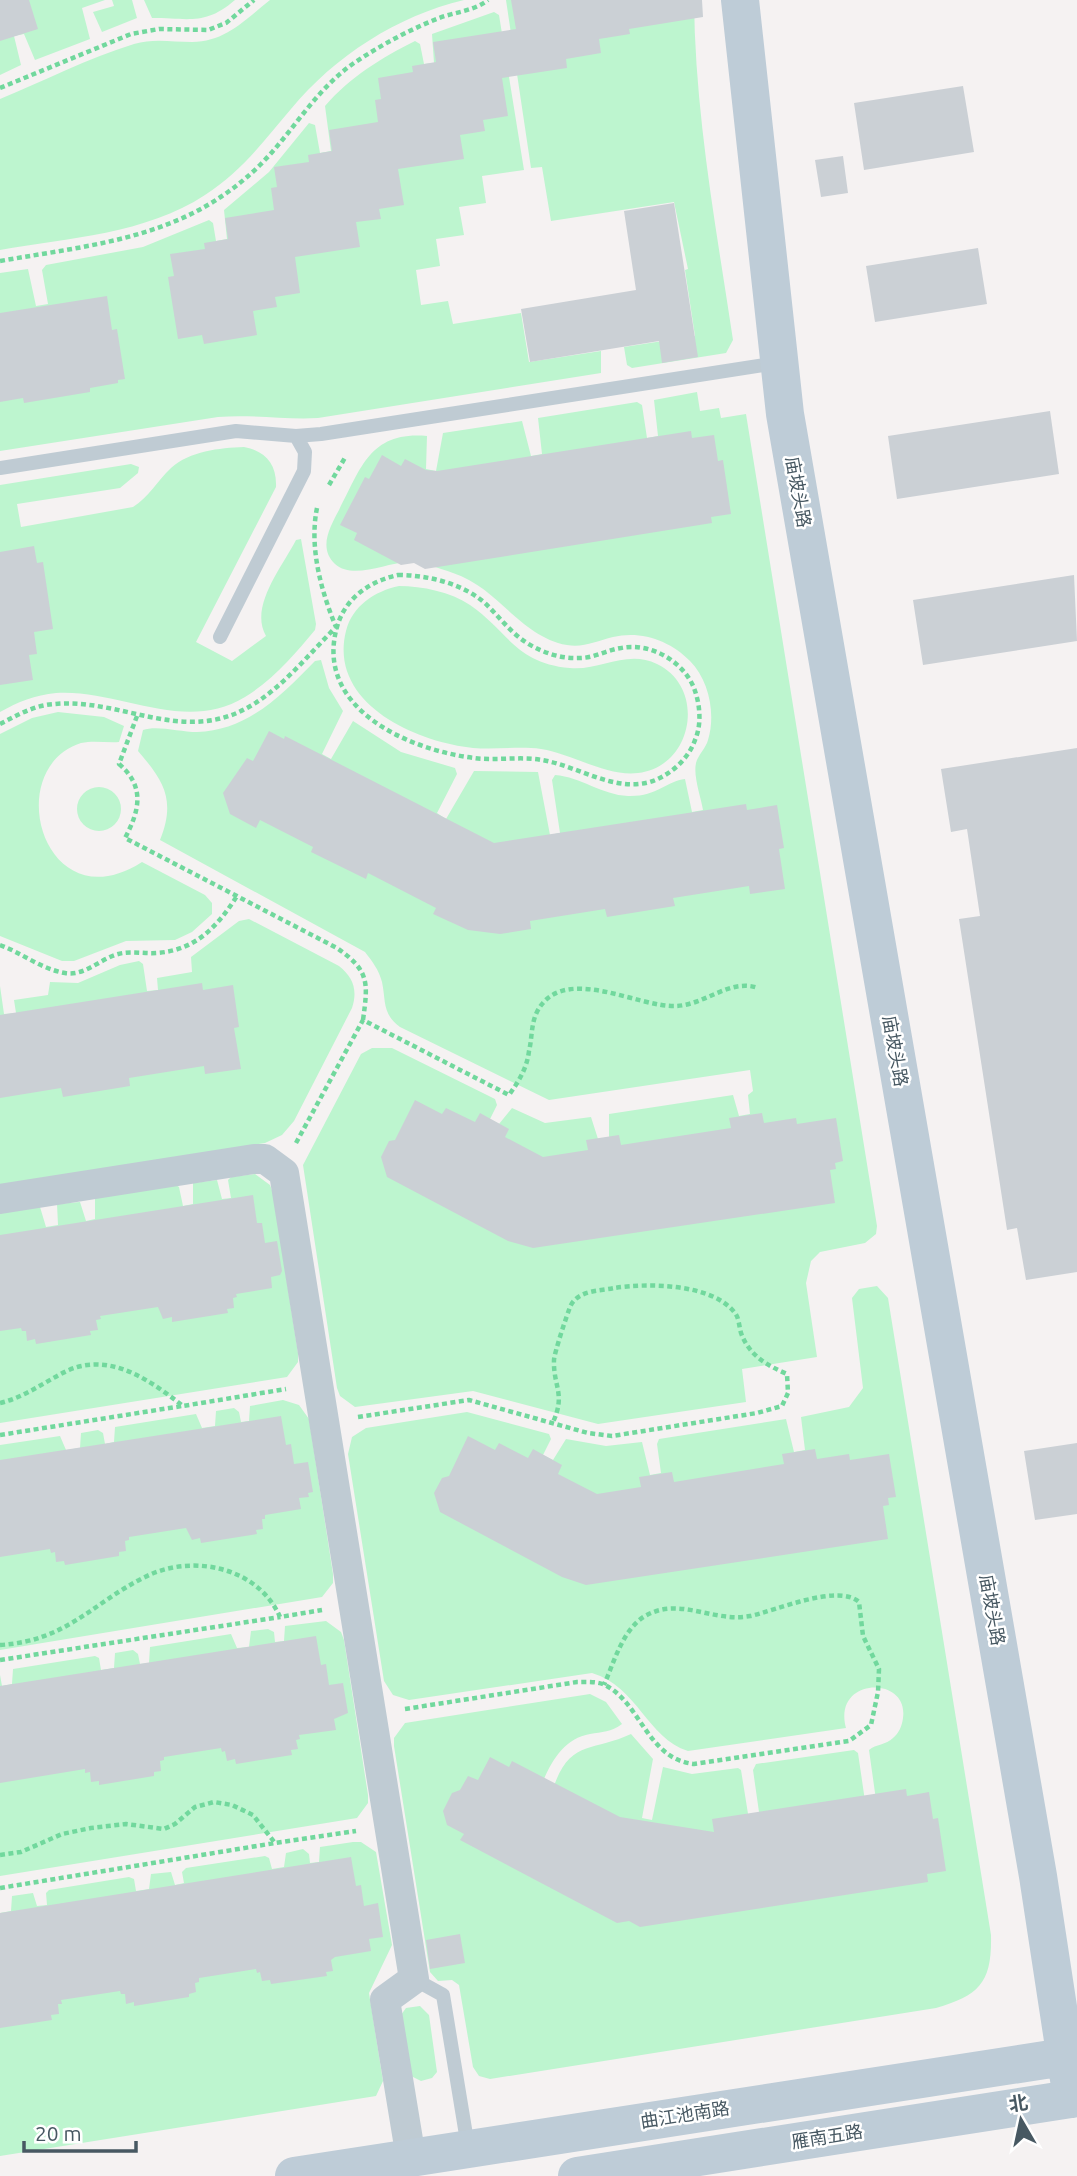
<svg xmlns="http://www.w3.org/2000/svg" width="1077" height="2176" viewBox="0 0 1077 2176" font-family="Ubuntu,'Noto Sans SC',sans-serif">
  <rect width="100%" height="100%" fill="#f5f2f2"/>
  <path fill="#bdf5cf" d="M 0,0 L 105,0 L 82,8 L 90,39 L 35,60 L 24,34 L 14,36 L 21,65 L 0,75 Z
    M 112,0 L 132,0 L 137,18 L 102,32 L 93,12 L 114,6 Z
    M 144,0 L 235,0 C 205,26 188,18 152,18 Z
    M 270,0 L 464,0 C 397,16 335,56 291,109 C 263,142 241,172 205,195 C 146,234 68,238 0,250 L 0,99 C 44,81 88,58 134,44 C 154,38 172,42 192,42 C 226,42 246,19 270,0 Z
    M 506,0 L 694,0 C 695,114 716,227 733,340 L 726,353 L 632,368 L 627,365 L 624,347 L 695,336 L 685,270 L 688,269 L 674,202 L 551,221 L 542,167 L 531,168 Z
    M 494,12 L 499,15 L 524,170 L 482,176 L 486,203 L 459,207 L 464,235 L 436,239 L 440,266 L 416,270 L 421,305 L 448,301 L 453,324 L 521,313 L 529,362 L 601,351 L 601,373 L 318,418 C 285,420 252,414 218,417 L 0,451 L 0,273 L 28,269 L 36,306 L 48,304 L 42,270 L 46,265 L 143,247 L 209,220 L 213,223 L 216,241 L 227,239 L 224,210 L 269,172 L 309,123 L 315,125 L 320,153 L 331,151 L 325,106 C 350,77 381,58 415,41 L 420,44 L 424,64 L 434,63 L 432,34 Z
    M 697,392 L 700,411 L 719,408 L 721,418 L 746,414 L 877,1226 L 876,1234 L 865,1243 L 820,1252 L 811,1261 L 806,1283 L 817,1357 L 742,1369 L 746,1402 L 598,1424 L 473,1391 L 355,1407 L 340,1396 L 337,1388 L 303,1165 L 361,1054 L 372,1048 L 392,1048 L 495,1099 L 497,1105 L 490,1119 L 499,1124 L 512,1108 L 545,1123 L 591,1117 L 598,1139 L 609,1137 L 609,1114 L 733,1095 L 739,1116 L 750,1114 L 748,1095 L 753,1091 L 750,1070 L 549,1100 L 400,1027 C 382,1014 386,1001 382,982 C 379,970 372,961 365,952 L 160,840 C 176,800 164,781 138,751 L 143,730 C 157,725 180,732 197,732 C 247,731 282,695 315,661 L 321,660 L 329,688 L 343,711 L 322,754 L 331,759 L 353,721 L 401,752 L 455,768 L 457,774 L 437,813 L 446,819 L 474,771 L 538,772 L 550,835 L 560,833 L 552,780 L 555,775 C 581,777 602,795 628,796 C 656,797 667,781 685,779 L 692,812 L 703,810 C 701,798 693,776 696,763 C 698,755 706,748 708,740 C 716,714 709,680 690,661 C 671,641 641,630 613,637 C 597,641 583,648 567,645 C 519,636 499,588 453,573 C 439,568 421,562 407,562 C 386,563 353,580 335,564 C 318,548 330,527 339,510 C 361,468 370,431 427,436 L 426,469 L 436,471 L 443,433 L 522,421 L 531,456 L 542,454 L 538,418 L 637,402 L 642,405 L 647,438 L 658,436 L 654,400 Z
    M 244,447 C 265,451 277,464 276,487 L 196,642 L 232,661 L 266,636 C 249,607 282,567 296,540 L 301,539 L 316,624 L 315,630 C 295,654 273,680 245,697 C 184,734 120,689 56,693 C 35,695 18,702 0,712 L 0,485 L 131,464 L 139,467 L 138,473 L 120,488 L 17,504 L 21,527 L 133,507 C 149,497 157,481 171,468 C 190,451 219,448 244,447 Z
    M 399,586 C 422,586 451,592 470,605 C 508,631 515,663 570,668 C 600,671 627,649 657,664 C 707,688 693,767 638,773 C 608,777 572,754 541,749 C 519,746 496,750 473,748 C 415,742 328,703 346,631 C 352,606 375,591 399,586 Z
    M 58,712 L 104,717 L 124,726 L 119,742 C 106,743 94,740 81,743 C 0,769 44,925 142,862 L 205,895 L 212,903 L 212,914 L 192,932 L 175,940 L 126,941 L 74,961 L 62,961 L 0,936 L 0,734 L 32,718 Z
    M77 809a22 22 0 1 1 44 0a22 22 0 1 1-44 0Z
    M 249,919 L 339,966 C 353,977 358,990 352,1008 L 294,1121 L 282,1135 L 265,1143 L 0,1185 L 0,986 L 4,1014 L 16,1013 L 14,1000 L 48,995 L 50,982 L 78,983 L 120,965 L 139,961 L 143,964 L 147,991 L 158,990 L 157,978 L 192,972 L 191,957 L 239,921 Z
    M 255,1174 L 270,1185 L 273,1193 L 298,1353 L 298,1362 L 287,1377 L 0,1423 L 0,1213 L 40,1207 L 46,1227 L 58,1225 L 57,1204 L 80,1202 L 86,1221 L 95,1219 L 95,1198 L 176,1185 L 179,1187 L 183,1206 L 193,1204 L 193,1183 L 217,1180 L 222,1199 L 231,1198 L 228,1180 L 231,1177 Z
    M 877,1286 L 888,1298 L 991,1935 C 992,1982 980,1995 936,2008 L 490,2079 L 479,2076 L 473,2067 L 459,1985 L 452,1980 L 438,1981 L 430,1972 L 394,1746 L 394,1738 L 405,1723 L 590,1694 L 606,1702 L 622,1724 C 611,1732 602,1732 590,1734 C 565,1738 551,1761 542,1784 L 553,1789 C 569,1739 593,1752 631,1734 L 653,1759 L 642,1818 L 652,1820 L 663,1767 L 692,1774 L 738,1768 L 741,1770 L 749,1820 L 760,1819 L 753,1770 L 756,1764 L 854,1750 L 858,1753 L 865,1801 L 876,1800 L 869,1750 C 876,1744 886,1745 893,1738 C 899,1733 902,1726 903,1718 C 909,1675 832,1677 846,1728 L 688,1751 C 647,1738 638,1687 592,1673 L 409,1700 L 393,1695 L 384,1681 L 348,1454 L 352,1437 L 366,1428 L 467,1412 L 549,1434 L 551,1439 L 543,1455 L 553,1460 L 566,1439 L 606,1446 L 642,1442 L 650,1475 L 661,1473 L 657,1444 L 659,1439 L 786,1419 L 794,1452 L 805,1450 L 801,1417 L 849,1407 L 863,1388 L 852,1298 L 859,1289 Z
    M 283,1400 L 299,1405 L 309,1419 L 333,1574 L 333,1583 L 322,1597 L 0,1650 L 0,1445 L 60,1436 L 66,1450 L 80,1448 L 81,1433 L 98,1430 L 103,1433 L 105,1444 L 114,1442 L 115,1427 L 196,1414 L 202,1428 L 215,1426 L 216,1411 L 234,1408 L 239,1412 L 241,1422 L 249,1421 L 250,1406 Z
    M 326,1621 L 341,1632 L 344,1640 L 368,1795 L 368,1803 L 357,1818 L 0,1876 L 0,1675 L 2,1686 L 12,1684 L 13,1669 L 95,1656 L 99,1658 L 101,1670 L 114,1668 L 115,1653 L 133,1650 L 138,1654 L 140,1664 L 149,1663 L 150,1647 L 231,1634 L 237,1648 L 249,1647 L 251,1631 L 268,1629 L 274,1632 L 275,1642 L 284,1641 L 285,1626 Z
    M 353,1842 L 361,1842 L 376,1852 L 392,1945 L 369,1993 L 383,2081 L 376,2096 L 0,2156 L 0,1913 L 11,1911 L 12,1896 L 33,1893 L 37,1906 L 47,1905 L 46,1893 L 49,1890 L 129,1877 L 134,1879 L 136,1891 L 149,1889 L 151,1874 L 171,1872 L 175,1885 L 184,1883 L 182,1872 L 186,1868 L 265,1856 L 269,1858 L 272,1869 L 284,1867 L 286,1853 L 303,1849 L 309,1854 L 310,1863 L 319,1862 L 320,1847 Z
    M 420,2006 L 429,2015 L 437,2072 L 432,2078 L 421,2081 L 411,2076 L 401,2015 L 406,2008 Z"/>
  <path fill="#cbd0d5" d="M 0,0 L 29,0 L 38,29 L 0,41 Z
    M 511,0 L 702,0 L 703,17 L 629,29 L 630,34 L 599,39 L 601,53 L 566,59 L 567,68 L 502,78 L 508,116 L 483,120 L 485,131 L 460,135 L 464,159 L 398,169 L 404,205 L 379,209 L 381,219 L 356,222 L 360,247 L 295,257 L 300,293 L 275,297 L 277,307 L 253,311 L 257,335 L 204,344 L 202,335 L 178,339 L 168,277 L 174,276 L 170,254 L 205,249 L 204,243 L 228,239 L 225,218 L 274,210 L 271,188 L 277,187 L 274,167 L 309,162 L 308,155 L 332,151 L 329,130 L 378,122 L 375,100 L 381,99 L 378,78 L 413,72 L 412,66 L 436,62 L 433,42 L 516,29 Z
    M 963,86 L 974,152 L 864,170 L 854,103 Z
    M 843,156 L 848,193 L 821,197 L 815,160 Z
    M 674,203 L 698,357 L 662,363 L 659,341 L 530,362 L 521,309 L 636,290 L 624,211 Z
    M 978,248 L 987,304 L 875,322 L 866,266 Z
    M 107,296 L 112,330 L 117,329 L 125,379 L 118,380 L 118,383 L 90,388 L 90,392 L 24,403 L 23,398 L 0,402 L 0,313 Z
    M 1050,411 L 1059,474 L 897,499 L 888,436 Z
    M 691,431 L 692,438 L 714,435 L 718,461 L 723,460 L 731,514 L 711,517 L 712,523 L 425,569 L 414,563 L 401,565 L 354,540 L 357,533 L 340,525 L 365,477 L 369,479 L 382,455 L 401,466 L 405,459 L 426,470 L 437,471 Z
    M 34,546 L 37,563 L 43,562 L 53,629 L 34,632 L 37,654 L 29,655 L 33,680 L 0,685 L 0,552 Z
    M 1074,575 L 1077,641 L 923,665 L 913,600 Z
    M 269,731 L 284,739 L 285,736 L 494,843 L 746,804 L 747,810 L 777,805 L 784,848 L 779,849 L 785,889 L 750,894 L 749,886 L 673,898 L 675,906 L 607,917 L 605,909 L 530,921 L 531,929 L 500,934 L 468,930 L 433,914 L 436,908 L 368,873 L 366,879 L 311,852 L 313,847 L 260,820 L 256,828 L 230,814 L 223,793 L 247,758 L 253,761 Z
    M 1077,748 L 1077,1272 L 1026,1280 L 1017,1228 L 1007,1230 L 959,919 L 980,916 L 967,829 L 951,832 L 941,769 Z
    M 202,983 L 203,990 L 233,985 L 239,1027 L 234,1028 L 241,1069 L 205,1074 L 204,1066 L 129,1078 L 130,1086 L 63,1097 L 61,1088 L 0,1098 L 0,1015 Z
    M 415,1100 L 442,1114 L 446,1108 L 475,1122 L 480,1113 L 509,1129 L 505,1137 L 543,1157 L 588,1150 L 586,1140 L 619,1135 L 621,1145 L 731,1128 L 729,1118 L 762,1113 L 764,1123 L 796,1118 L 797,1124 L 836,1118 L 843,1161 L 835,1163 L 836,1169 L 830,1170 L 835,1203 L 533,1248 L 508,1241 L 387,1177 L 381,1157 L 389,1141 L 395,1140 Z
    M 253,1195 L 257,1223 L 262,1223 L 265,1243 L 277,1241 L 282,1271 L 280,1275 L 271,1277 L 272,1288 L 236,1294 L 237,1297 L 233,1298 L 234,1308 L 227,1309 L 228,1313 L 172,1322 L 172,1317 L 163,1319 L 158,1307 L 100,1316 L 101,1319 L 96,1320 L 98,1330 L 90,1331 L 91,1335 L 36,1344 L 35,1339 L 27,1341 L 26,1331 L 22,1331 L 21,1328 L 0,1331 L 0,1235 Z
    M 281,1416 L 286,1445 L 291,1444 L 294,1464 L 308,1462 L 313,1492 L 308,1493 L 309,1497 L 299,1498 L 301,1509 L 265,1515 L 265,1519 L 262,1519 L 263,1529 L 256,1530 L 257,1534 L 201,1543 L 200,1538 L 192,1540 L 186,1528 L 129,1537 L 129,1540 L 125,1541 L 126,1551 L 119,1552 L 119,1556 L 65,1565 L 64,1561 L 56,1562 L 55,1552 L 51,1553 L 50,1549 L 0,1557 L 0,1460 Z
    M 468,1436 L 495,1450 L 499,1443 L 528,1458 L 533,1449 L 562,1465 L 558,1474 L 597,1494 L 641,1487 L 639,1477 L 672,1472 L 674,1482 L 784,1464 L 782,1454 L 815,1449 L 817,1459 L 849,1454 L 850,1460 L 889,1454 L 896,1497 L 888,1498 L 889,1505 L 883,1506 L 888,1539 L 586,1585 L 562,1577 L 440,1512 L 434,1493 L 442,1478 L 449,1476 Z
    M 1077,1443 L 1077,1514 L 1035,1520 L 1024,1451 Z
    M 316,1636 L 321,1665 L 326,1664 L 329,1685 L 343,1683 L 348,1713 L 334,1719 L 336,1730 L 299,1735 L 300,1739 L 296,1740 L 298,1749 L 291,1750 L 292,1755 L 236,1764 L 235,1759 L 227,1761 L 225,1751 L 222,1752 L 221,1748 L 164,1757 L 164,1760 L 160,1761 L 161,1771 L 154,1772 L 154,1776 L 99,1785 L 99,1781 L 91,1782 L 90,1772 L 85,1773 L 85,1769 L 0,1783 L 0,1686 Z
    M 490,1757 L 509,1767 L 512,1761 L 620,1817 L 714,1832 L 712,1819 L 906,1789 L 907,1796 L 929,1792 L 933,1819 L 938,1818 L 946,1871 L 927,1874 L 928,1882 L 640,1927 L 629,1921 L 617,1923 L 460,1840 L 464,1834 L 447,1825 L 443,1811 L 452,1793 L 460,1790 L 468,1776 L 478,1780 Z
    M 351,1857 L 356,1886 L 361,1885 L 364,1906 L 378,1903 L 383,1937 L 369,1939 L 371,1951 L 335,1957 L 331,1960 L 333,1971 L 326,1972 L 327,1976 L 271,1984 L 270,1980 L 262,1981 L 260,1972 L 257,1973 L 256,1969 L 199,1978 L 199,1982 L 195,1983 L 196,1992 L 189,1994 L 189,1997 L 134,2006 L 134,2002 L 126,2004 L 125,1994 L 121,1994 L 120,1991 L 61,2000 L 62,2004 L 58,2004 L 59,2014 L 51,2015 L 52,2020 L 0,2028 L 0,1913 Z
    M 460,1934 L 465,1963 L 430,1969 L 426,1940 Z"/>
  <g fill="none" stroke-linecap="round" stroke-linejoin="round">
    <path stroke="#71d89d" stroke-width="4.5" stroke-dasharray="5 3.5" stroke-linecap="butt" d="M 0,88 L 131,34 L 159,29 L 208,30 L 226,23 L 254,0
      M 0,261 C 97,244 186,238 260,165 C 293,132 315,90 354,63 C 381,45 409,30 439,18 C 455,12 474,11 488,0
      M 329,485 L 346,456
      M 398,575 C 428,575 465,584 487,605 C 502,620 514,637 534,647 C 547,654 564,659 580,658 C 594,658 607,650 621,648 C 650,642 683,661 694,688 C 700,704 702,724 695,740 C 688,760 669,776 650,782 C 613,792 578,766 542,760 C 520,756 496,761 474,758 C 408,750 314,708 337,627 C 345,598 370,581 398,575 Z
      M 137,716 L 119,764 C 145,786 140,810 125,838 L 337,948 C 370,971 368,983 363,1020
      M 0,724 C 18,715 34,705 55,704 C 120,698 181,743 245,709 C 280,691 308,655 336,627 C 321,591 309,547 317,508
      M 0,945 C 22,953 41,969 65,973 C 84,976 98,961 115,955 C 129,950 143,954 157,953 C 196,950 217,927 237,896
      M 296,1143 L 363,1020 L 509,1095 C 519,1081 527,1068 529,1051 C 532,1039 531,1026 536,1014 C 560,961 638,1008 676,1006 C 705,1005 730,978 758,988
      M 0,1403 C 26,1397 45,1381 69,1370 C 111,1352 151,1381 183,1406 L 286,1389
      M 358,1417 L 469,1400 L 588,1433 L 612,1436 L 757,1413 L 782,1406 L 788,1393 L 787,1374 C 766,1365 749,1355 741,1333 C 739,1326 739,1318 735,1313 C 712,1283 647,1283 614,1288 C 600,1291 579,1290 571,1305 C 568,1311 554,1354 554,1360 C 553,1386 566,1394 553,1422
      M 0,1435 L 182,1406
      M 0,1645 C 67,1641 92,1603 145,1577 C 192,1553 258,1567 280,1617 L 322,1610
      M 0,1660 L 280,1617
      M 405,1709 L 577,1682 C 585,1682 597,1681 605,1685 C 641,1703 647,1759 694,1764 L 849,1741 L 871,1725 L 878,1692 L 879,1669 L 863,1636 L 859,1602 C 838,1583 775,1611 750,1616 C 713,1623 680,1596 645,1616 C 623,1629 614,1662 604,1685
      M 0,1855 L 21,1852 L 62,1834 L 91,1828 L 126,1824 L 164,1829 L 175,1824 L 195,1807 L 214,1802 L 232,1805 L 253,1815 L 275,1843 L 356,1831
      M 0,1888 L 275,1843"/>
    <path stroke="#bfcbd3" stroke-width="14" d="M 0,468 L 236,431 L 296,436 L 321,434 L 777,363
      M 220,637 L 304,471 L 305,452 L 296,436
      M 414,1979 L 443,1995 L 468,2147"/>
    <path stroke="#bfcbd3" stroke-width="30" d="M 0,1199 L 254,1159 L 265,1159 L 284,1173 L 414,1979 L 385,2000 L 411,2158"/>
    <path stroke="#beccd7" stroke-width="38" d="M 740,0 L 785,414 L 1038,1876 L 1072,2099
      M 294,2176 L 1077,2055
      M 577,2176 L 1077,2098"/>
  </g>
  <g text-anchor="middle" stroke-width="5" stroke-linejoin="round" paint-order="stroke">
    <g font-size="18" fill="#475862" stroke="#fff">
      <text transform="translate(798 492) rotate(80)" y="6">庙坡头路</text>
      <text transform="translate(895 1051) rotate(80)" y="6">庙坡头路</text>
      <text transform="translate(992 1610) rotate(80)" y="6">庙坡头路</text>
      <text transform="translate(685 2115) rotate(-9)" y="6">曲江池南路</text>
      <text transform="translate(827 2137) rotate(-9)" y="6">雁南五路</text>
    </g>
  </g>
  <g transform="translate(1021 2120) rotate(351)" stroke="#ffffff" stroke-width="5" paint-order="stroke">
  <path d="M0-5L12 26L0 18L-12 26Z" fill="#475862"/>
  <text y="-10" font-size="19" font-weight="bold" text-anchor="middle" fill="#475862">北</text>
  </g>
  <path d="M24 2141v10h112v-10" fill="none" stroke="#475862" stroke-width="3.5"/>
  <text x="35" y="2141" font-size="21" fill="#475862" stroke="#ffffff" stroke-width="5" paint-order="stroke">20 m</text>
</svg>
